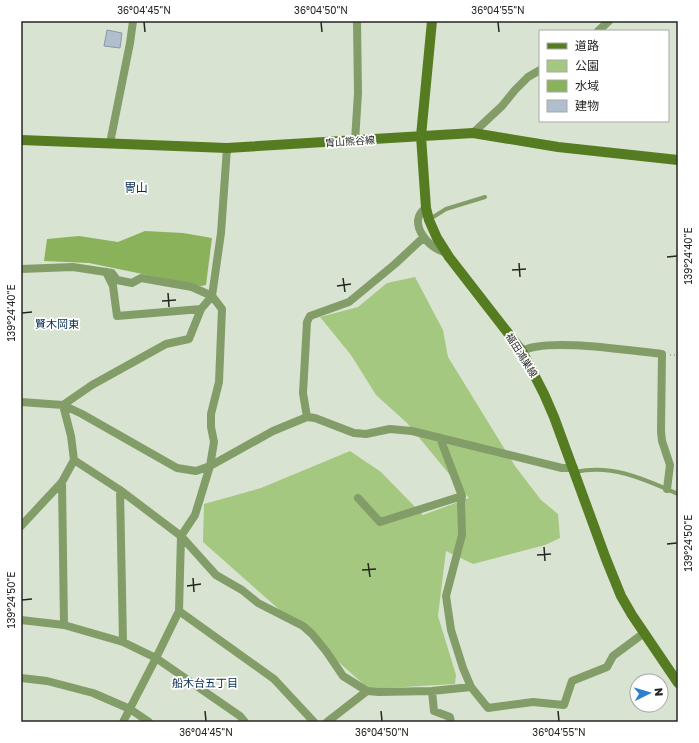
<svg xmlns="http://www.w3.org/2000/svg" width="699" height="743" viewBox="0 0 699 743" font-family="'Golos Text','Noto Sans JP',sans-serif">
  <rect width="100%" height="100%" fill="#d9e3d1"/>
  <path fill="#a5c881" d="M 415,277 L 443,330 L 448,357 L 515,466 L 541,500 L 558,514 L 560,538 L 545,545 L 473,564 L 446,551 L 438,616 L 456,675 L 455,684 L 369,689 L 203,542 L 204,504 L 261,488 L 350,451 L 381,472 L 423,515 L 469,498 L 407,423 L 376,395 L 351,355 L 320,317 L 358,307 L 387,283 Z"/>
  <path fill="#89b25b" d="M 145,231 L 183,233 L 212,238 L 206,285 L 201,286 L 89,263 L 44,261 L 47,239 L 79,236 L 118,242 Z"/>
  <path fill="#b0becd" stroke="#8a98a7" d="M 107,30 L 122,33 L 120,48 L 104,46 Z"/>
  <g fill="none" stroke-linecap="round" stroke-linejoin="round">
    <path stroke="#959d8f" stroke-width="1.5" stroke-dasharray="1 3" stroke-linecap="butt" d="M 670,355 L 678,355"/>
    <path stroke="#829d67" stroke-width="4" d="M 430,219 L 446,209 L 485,197
      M 575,472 C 613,464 644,479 678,494"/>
    <path stroke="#829d67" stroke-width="8" d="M 598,31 L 609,21
      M 473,133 L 502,106 L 515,90 L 528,77 L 540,70
      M 355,141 L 358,93 L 357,21
      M 110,143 L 130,43 L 133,21
      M 426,208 C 406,221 428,249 445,252
      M 21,269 L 73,267 L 112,273 L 117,280 L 132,283 L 141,278 L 192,287 L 212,296 L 222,309 L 219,382 L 211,414 L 211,427 L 214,442 L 210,466 L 195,515 L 181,536 L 179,611 L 156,658 L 123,722
      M 106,272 L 113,286 L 117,316 L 201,309
      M 522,351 C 546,337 631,351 662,354 L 661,431 L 662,441 L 670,465 L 667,489
      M 21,402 L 63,405 L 82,414 L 177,468 L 196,471 L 210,466 L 273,431 L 307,417 L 315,418 L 354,433 L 366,434 L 390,429 L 412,431 L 562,468 L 574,468
      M 63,405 L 92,385 L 166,344 L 189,339 L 201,309 L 212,296 L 221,233 L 227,148
      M 307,417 L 303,393 L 307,322 L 310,316 L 349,302 L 395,264 L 424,237
      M 440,438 L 462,496 L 461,503 L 462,535 L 446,596 L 451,630 L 463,668 L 471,687
      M 74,460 L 120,490 L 181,536 L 216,575 L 242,590 L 258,603 L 303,626 L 312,634 L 326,651 L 343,676 L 367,691 L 379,692 L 432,691 L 471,687 L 488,708 L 533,702 L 564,705 L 572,681 L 607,667 L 613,656 L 644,633
      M 62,482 L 64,625
      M 120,490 L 123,642
      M 358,498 L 380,522 L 462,496
      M 21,526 L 62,482 L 74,460 L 71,436 L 63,405
      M 179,611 L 274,679 L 314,722
      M 21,620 L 64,625 L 123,642 L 156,658 L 240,716 L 245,722
      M 21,678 L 47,681 L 93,693 L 130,709 L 149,722
      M 432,691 L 434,711 L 450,717 L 451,722
      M 327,722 L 367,691"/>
    <path stroke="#567c22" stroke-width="10" d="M 432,21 L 421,136 L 426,208 L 429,220 L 437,238 L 449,257 L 522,351 L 544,394 L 554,417 L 606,559 L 621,596 L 632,615 L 678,683
      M 21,140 L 227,148 L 473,133 L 558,147 L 678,160"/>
  </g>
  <path fill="none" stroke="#242721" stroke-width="1.5" d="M 144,22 L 145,32M 321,22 L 322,32M 498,22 L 499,32M 667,257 L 677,256M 519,263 L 520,277M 512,270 L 526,269M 343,278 L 345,292M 337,286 L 351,284M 168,293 L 169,307M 162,301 L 176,300M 22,313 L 32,312M 667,544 L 677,543M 544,547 L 545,561M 537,555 L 551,554M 368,563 L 370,577M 362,570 L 376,569M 193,578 L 194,592M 187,586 L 201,584M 22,600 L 32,599M 205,711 L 206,721M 381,711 L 382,721M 558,711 L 559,721"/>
  <g text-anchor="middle" stroke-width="3.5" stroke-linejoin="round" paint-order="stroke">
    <g font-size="10" fill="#242721" stroke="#fff">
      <text transform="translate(350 141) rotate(-4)" y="4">胄山熊谷線</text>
      <text transform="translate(522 355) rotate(58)" y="4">福田鴻巣線</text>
    </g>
    <g font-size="11" fill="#042d52" stroke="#fff">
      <text x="57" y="328">賢木岡東</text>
      <text x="205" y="687">船木台五丁目</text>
    </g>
    <g font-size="12" fill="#042d52" stroke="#fff">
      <text x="136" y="192">冑山</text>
    </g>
  </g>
  <rect width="699" height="743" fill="none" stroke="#ffffff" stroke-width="44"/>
  <rect x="539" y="30" width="130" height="92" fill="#ffffff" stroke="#a7a9a6"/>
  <rect x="547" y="43" width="20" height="6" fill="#567c22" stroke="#a7a9a6"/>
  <text x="575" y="50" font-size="12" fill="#242721">道路</text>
  <rect x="547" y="60" width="20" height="12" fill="#a5c881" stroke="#a7a9a6"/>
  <text x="575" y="70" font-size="12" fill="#242721">公園</text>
  <rect x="547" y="80" width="20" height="12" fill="#89b25b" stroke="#a7a9a6"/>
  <text x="575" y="90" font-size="12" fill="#242721">水域</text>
  <rect x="547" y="100" width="20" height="12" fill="#b0becd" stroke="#a7a9a6"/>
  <text x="575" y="110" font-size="12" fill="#242721">建物</text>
  <g transform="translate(649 693) rotate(85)"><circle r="19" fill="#ffffff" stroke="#a7a9a6"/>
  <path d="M0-3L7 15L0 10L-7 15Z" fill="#2c80ce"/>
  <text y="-6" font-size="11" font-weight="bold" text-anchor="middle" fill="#242721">N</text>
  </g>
  <rect x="22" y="22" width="655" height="699" fill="none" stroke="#242721" stroke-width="1.5"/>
  <g font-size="10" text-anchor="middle" fill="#242721">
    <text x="144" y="14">36°04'45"N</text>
    <text x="321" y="14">36°04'50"N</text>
    <text x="498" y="14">36°04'55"N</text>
    <text transform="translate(688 256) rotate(-90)" y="4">139°24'40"E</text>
    <text transform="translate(11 313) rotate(-90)" y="4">139°24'40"E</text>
    <text transform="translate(688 543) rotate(-90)" y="4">139°24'50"E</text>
    <text transform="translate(11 600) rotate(-90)" y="4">139°24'50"E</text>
    <text x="206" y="736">36°04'45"N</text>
    <text x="382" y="736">36°04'50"N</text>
    <text x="559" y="736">36°04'55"N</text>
  </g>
</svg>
